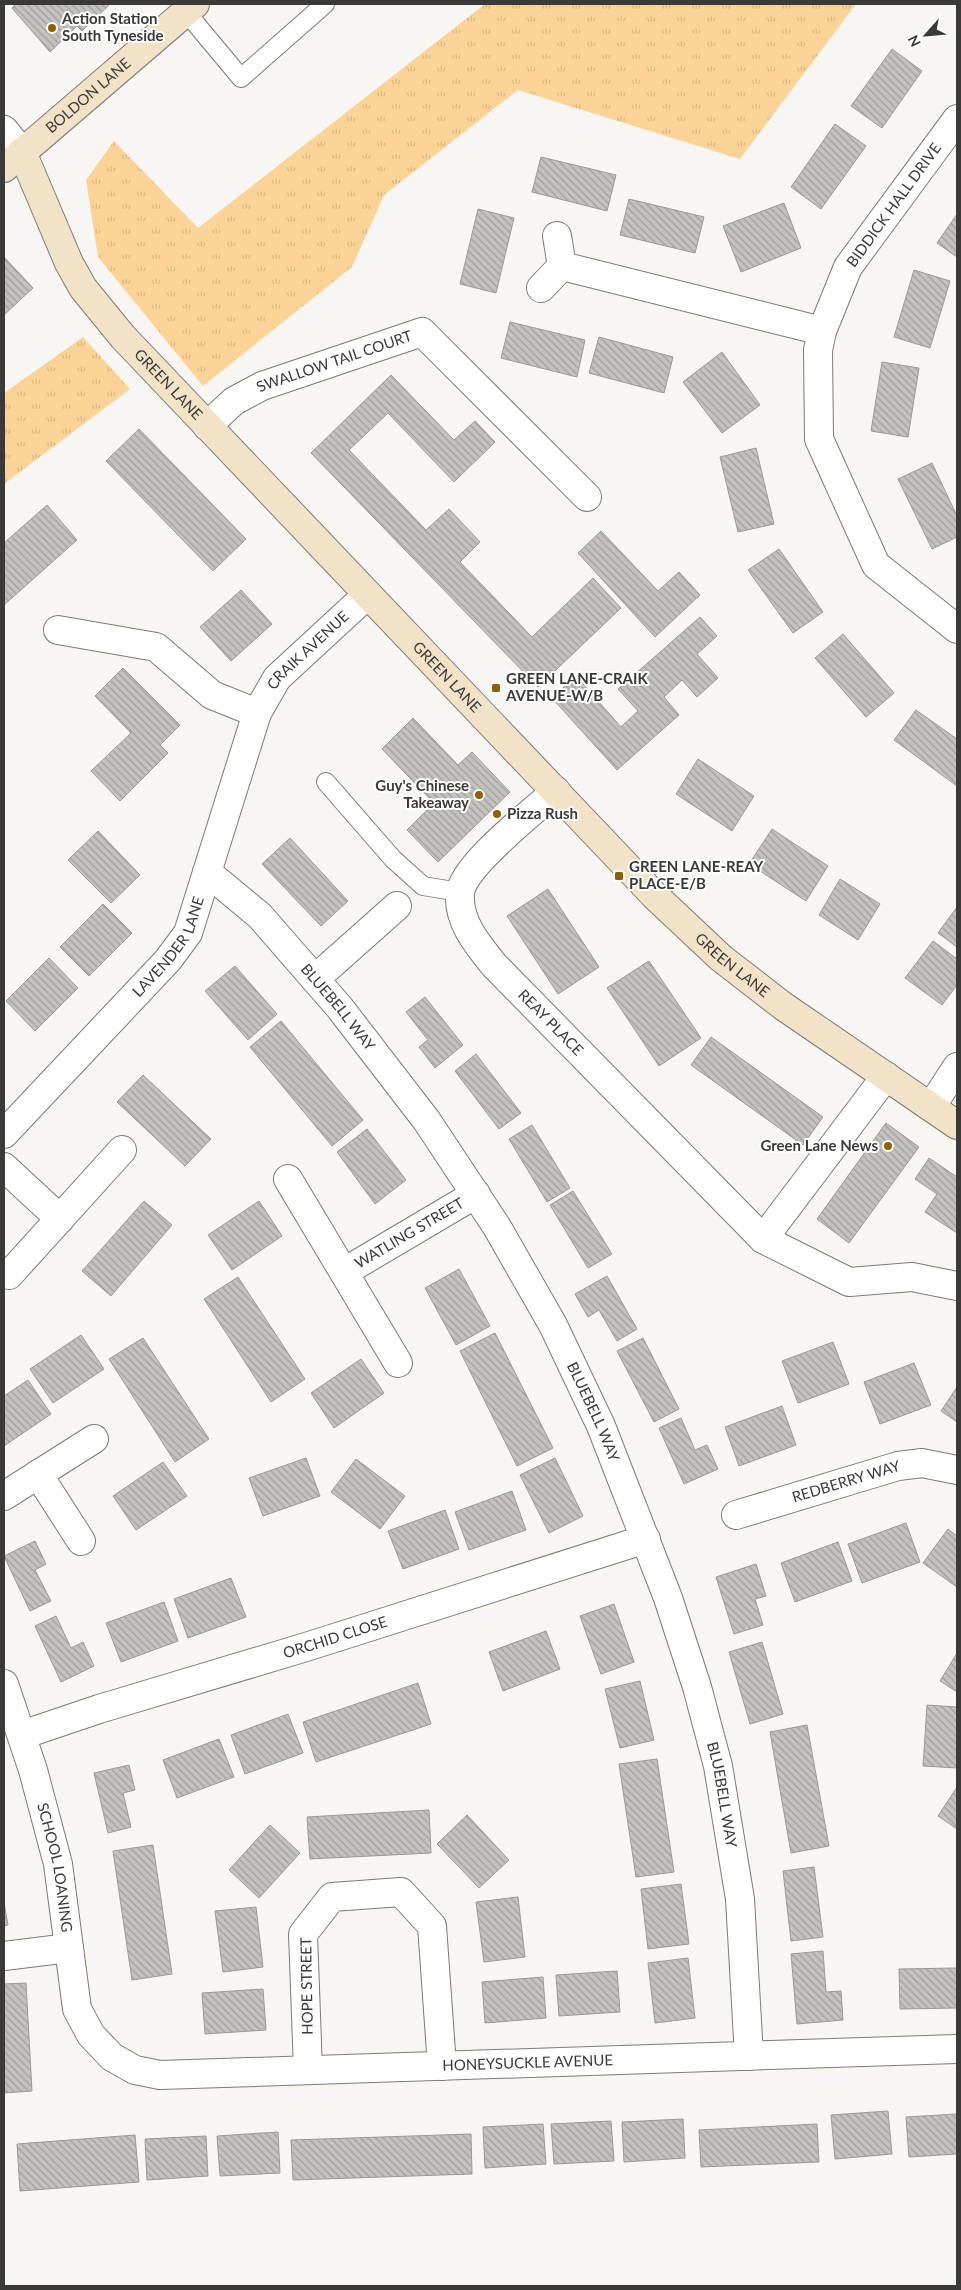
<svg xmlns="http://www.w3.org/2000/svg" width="961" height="2290" viewBox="0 0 961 2290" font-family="Lato,sans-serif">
  <defs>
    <pattern id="grass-tufts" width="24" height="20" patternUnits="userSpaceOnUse" patternTransform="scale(1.25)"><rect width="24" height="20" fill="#fbd397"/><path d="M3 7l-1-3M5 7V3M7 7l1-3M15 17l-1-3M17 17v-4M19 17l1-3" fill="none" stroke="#d8b683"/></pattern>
    <pattern id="building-back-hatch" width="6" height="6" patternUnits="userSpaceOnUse" patternTransform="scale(1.25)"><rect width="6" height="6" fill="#c4c2bf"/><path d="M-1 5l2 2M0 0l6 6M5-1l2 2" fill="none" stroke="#a09f9c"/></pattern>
  </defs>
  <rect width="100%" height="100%" fill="#f8f6f3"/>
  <path fill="url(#grass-tufts)" d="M 485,4 L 856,4 L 740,159 L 518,90 L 384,195 L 352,267 L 203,386 L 98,257 L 86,180 L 114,141 L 198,228 Z
    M 83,337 L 130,389 L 4,484 L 4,393 Z"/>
  <path fill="url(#building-back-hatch)" stroke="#9b9996" d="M 16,4 L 110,4 L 82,31 L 77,26 L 50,52 L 12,8 Z
    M 892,49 L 922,71 L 882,128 L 851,106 Z
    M 835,124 L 866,146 L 821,209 L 791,187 Z
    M 541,157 L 616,175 L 607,211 L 532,192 Z
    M 629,199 L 704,217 L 695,253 L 620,235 Z
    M 784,203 L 801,248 L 741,272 L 723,226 Z
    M 478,209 L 514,218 L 496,293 L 460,284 Z
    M 957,214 L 957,257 L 937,243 Z
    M 4,257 L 33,288 L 4,315 Z
    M 914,270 L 950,281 L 930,348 L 894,337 Z
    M 510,322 L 585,340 L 577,377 L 501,358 Z
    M 599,337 L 673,357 L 664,393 L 589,373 Z
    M 722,352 L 760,405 L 722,433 L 683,382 Z
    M 882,362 L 919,368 L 908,437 L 871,431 Z
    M 391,375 L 454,440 L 475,421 L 495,442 L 454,482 L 388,413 L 349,450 L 426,530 L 449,509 L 480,542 L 460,562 L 532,637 L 593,578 L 621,608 L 538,687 L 311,453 Z
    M 139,429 L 246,539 L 213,571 L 106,461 Z
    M 756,448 L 774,524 L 738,532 L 720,457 Z
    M 932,463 L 957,516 L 957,537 L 932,549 L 898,479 Z
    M 47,505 L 77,540 L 4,605 L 4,543 Z
    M 601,531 L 658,591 L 679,572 L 700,595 L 655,637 L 578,553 Z
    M 779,549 L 823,612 L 793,633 L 748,570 Z
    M 241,590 L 272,624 L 231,661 L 200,627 Z
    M 700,617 L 717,636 L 697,654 L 718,678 L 697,697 L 682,680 L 664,697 L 679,715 L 617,770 L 552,698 L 576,676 L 621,727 L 638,711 L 618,689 Z
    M 843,634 L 894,693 L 866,717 L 815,658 Z
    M 123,668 L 180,725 L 160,745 L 168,753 L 120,801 L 91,771 L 131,733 L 95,696 Z
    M 916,710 L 957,739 L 957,786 L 894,740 Z
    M 413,718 L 458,765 L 472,752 L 510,792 L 438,862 L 407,830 L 434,803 L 382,749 Z
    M 698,759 L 754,796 L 732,831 L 676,794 Z
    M 772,829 L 828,866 L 806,901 L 749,864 Z
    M 98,831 L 140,875 L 111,903 L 68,860 Z
    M 290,838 L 348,901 L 321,926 L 262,864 Z
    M 840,879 L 880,904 L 858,940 L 819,915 Z
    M 548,889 L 599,967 L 558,994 L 507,916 Z
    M 103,904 L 132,933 L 89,976 L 60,947 Z
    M 957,907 L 957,947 L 938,933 Z
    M 933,941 L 957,959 L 957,985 L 942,1005 L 905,978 Z
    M 49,958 L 78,988 L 35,1031 L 6,1001 Z
    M 649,961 L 701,1038 L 659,1066 L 607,988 Z
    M 235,966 L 277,1014 L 248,1040 L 205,991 Z
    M 425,997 L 463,1045 L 435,1068 L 419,1047 L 428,1040 L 406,1012 Z
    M 281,1021 L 363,1120 L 332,1146 L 250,1047 Z
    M 711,1037 L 823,1117 L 803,1145 L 691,1065 Z
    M 476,1054 L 521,1113 L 499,1129 L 455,1071 Z
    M 143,1075 L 211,1139 L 185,1166 L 117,1102 Z
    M 886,1123 L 919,1147 L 849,1243 L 817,1219 Z
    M 532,1125 L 570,1188 L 547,1202 L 509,1139 Z
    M 367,1129 L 406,1180 L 375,1204 L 337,1152 Z
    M 929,1158 L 957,1177 L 957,1233 L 925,1212 L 937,1194 L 915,1179 Z
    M 573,1191 L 612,1254 L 588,1268 L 550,1205 Z
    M 144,1201 L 172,1225 L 111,1296 L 82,1271 Z
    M 259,1201 L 282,1236 L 232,1270 L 208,1235 Z
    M 459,1269 L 490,1326 L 456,1345 L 425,1288 Z
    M 607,1276 L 637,1329 L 617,1341 L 599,1310 L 588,1317 L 575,1294 Z
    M 238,1277 L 305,1379 L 271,1402 L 204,1299 Z
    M 495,1333 L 553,1448 L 517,1466 L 460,1351 Z
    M 81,1335 L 104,1369 L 53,1403 L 30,1369 Z
    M 143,1338 L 209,1439 L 175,1462 L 109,1359 Z
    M 643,1338 L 679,1409 L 654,1422 L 617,1351 Z
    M 833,1342 L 849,1384 L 798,1403 L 782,1361 Z
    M 361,1359 L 384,1393 L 334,1428 L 311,1393 Z
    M 914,1363 L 931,1405 L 880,1424 L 864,1382 Z
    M 28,1380 L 51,1414 L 4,1446 L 4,1396 Z
    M 957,1387 L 957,1422 L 941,1411 Z
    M 782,1406 L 796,1445 L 739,1466 L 725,1427 Z
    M 681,1418 L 695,1450 L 707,1445 L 718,1469 L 684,1484 L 659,1428 Z
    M 306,1458 L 320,1496 L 263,1516 L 249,1478 Z
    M 555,1458 L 583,1516 L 549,1533 L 520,1475 Z
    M 356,1459 L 405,1496 L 380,1529 L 331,1492 Z
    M 163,1462 L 187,1496 L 136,1530 L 113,1496 Z
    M 512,1491 L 526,1530 L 469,1550 L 455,1512 Z
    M 445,1510 L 459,1549 L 403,1569 L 388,1531 Z
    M 906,1523 L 920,1562 L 862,1583 L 848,1544 Z
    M 948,1529 L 957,1536 L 957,1587 L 923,1563 Z
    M 35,1541 L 46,1564 L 35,1570 L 51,1601 L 30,1611 L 4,1556 Z
    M 838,1542 L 852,1581 L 795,1602 L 781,1563 Z
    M 756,1564 L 766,1596 L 755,1599 L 763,1625 L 734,1634 L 716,1577 Z
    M 231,1578 L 246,1617 L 188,1638 L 174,1599 Z
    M 164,1602 L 178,1641 L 121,1662 L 106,1623 Z
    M 614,1604 L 634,1662 L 601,1674 L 580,1616 Z
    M 56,1616 L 71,1648 L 83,1642 L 94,1666 L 61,1682 L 35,1626 Z
    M 546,1631 L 560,1669 L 503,1691 L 489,1652 Z
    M 762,1642 L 783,1714 L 750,1724 L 729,1652 Z
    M 957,1653 L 957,1692 L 940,1681 Z
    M 640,1681 L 654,1740 L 620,1748 L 605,1689 Z
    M 418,1683 L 431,1724 L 316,1762 L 303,1722 Z
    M 927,1705 L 957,1707 L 957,1768 L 923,1766 Z
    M 288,1714 L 303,1753 L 245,1774 L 231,1735 Z
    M 807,1725 L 829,1846 L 791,1853 L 770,1732 Z
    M 219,1739 L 234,1777 L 177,1798 L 163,1760 Z
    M 657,1759 L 674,1872 L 636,1877 L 619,1764 Z
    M 129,1765 L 135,1790 L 123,1793 L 131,1827 L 108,1833 L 94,1773 Z
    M 957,1787 L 957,1829 L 938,1816 Z
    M 429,1810 L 431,1853 L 310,1859 L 307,1817 Z
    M 467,1815 L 509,1860 L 479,1888 L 437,1844 Z
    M 270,1825 L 300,1853 L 259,1898 L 229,1870 Z
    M 153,1845 L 172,1974 L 132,1980 L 113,1851 Z
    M 814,1867 L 823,1937 L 791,1941 L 783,1871 Z
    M 681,1884 L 689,1944 L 648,1949 L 641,1889 Z
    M 518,1897 L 525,1957 L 484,1962 L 476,1902 Z
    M 4,1903 L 8,1925 L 4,1926 Z
    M 256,1907 L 263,1967 L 223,1972 L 215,1911 Z
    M 823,1951 L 826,1992 L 841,1991 L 843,2020 L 797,2024 L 791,1954 Z
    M 688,1958 L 695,2018 L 655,2023 L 648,1963 Z
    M 957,1968 L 957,2008 L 900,2009 L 899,1969 Z
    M 617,1971 L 620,2012 L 559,2016 L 556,1975 Z
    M 543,1977 L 546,2018 L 485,2023 L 482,1982 Z
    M 26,1983 L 32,2091 L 4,2093 L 4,1984 Z
    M 263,1989 L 266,2030 L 205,2034 L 202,1993 Z
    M 888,2111 L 892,2154 L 835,2159 L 831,2115 Z
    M 957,2114 L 957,2154 L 909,2157 L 906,2117 Z
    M 683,2119 L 685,2158 L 624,2162 L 622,2122 Z
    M 611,2121 L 614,2161 L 554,2164 L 551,2124 Z
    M 543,2124 L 546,2164 L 485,2168 L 483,2127 Z
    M 817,2124 L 819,2162 L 701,2167 L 699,2130 Z
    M 278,2132 L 280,2173 L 220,2176 L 217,2136 Z
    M 471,2134 L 472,2174 L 293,2180 L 291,2140 Z
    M 135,2135 L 139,2182 L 20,2191 L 17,2144 Z
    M 206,2136 L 208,2176 L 147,2180 L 145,2139 Z"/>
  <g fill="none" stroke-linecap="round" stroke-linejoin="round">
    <g stroke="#7d7b78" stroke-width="20">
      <path id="lane" d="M 186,12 L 241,78 L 325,4
        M 326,782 L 393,859 L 423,886 L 460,892"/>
    </g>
    <g stroke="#7d7b78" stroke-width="30">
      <g id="street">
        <path d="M 957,119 L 848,267 L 822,331 L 818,350 L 819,439 L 876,565 L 957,629"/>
        <path d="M 4,130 L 22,152"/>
        <path d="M 562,266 L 822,331"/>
        <path d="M 541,288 L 562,266 L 557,236"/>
        <path id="s1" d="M 207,426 L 234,401 L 262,386 L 422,332 L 587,497"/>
        <path d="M 58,630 L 156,647 L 212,695 L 257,713"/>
        <path id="s2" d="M 556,791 C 534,811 462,866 460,894 C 458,922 478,945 494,965 L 763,1239 L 849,1282 L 912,1277 L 957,1286"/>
        <path id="s3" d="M 207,872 L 260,916 L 340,1008 L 427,1121 L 497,1227 L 553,1325 L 601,1426 L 668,1598 L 697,1687 L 718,1766 L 740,1899 L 749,2056"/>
        <path d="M 315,979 L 397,906"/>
        <path d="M 931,1107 L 957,1067"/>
        <path id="s4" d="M 4,1134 L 168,960 L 188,933 L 257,713 L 277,678 L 367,595"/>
        <path d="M 4,1167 L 60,1219"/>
        <path d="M 288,1179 L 398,1363"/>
        <path d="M 763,1239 L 886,1076"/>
        <path id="s5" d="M 344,1272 L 476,1194"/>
        <path d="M 9,1275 L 122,1150"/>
        <path d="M 38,1474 L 81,1541"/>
        <path d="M 4,1496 L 94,1439"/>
        <path id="s6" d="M 736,1515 L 898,1466 L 922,1463 L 957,1470"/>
        <path id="s7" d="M 4,1684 L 33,1770 L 58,1864 L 77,2009 L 91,2035 L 112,2057 L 135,2070 L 160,2075 L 957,2049"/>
        <path id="s8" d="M 22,1735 L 99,1709 L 306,1647 L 646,1539"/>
        <path d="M 4,1956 L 69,1948"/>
        <path d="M 308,2070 L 303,1934 L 332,1897 L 401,1892 L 432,1926 L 442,2066"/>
      </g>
    </g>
    <g stroke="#7d7b78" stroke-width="30">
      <g id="secondary">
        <path id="s9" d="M 22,152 L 69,263 L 83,288 L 123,337 L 655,896 L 721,958 L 783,1006 L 957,1125"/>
        <path id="s10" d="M 4,168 L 195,4"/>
      </g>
    </g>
    <use href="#lane" stroke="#fff" stroke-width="18"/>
    <use href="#street" stroke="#fff" stroke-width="28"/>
    <use href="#secondary" stroke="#f2e2c7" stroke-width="28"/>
  </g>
  <g fill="#8c6104" stroke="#fff" stroke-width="2">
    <circle cx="52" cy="28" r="5"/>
    <rect x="491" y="683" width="10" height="10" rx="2.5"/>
    <circle cx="479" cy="795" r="5"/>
    <circle cx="497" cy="814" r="5"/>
    <rect x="614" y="871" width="10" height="10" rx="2.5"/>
    <circle cx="888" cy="1146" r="5"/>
  </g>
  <g text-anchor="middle" stroke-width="4" stroke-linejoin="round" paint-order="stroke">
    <g font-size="15" font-weight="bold" fill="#3a3a38" stroke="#fff" text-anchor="start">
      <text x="62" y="24">Action Station<tspan x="62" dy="17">South Tyneside</tspan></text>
      <text x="506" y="684">GREEN LANE-CRAIK<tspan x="506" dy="17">AVENUE-W/B</tspan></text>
      <text x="469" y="791" text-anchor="end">Guy's Chinese<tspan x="469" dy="17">Takeaway</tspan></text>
      <text x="507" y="819">Pizza Rush</text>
      <text x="629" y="872">GREEN LANE-REAY<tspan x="629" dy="17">PLACE-E/B</tspan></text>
      <text x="878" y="1151" text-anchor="end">Green Lane News</text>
    </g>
    <g font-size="15" fill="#3a3a38" stroke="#fff">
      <text dy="5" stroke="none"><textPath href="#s10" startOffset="111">BOLDON LANE</textPath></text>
      <text transform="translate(894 205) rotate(-54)" y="5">BIDDICK HALL DRIVE</text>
      <text dy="5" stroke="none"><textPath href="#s1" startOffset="145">SWALLOW TAIL COURT</textPath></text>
      <text dy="5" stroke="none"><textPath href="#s9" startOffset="278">GREEN LANE</textPath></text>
      <text dy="5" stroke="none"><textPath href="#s4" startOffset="585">CRAIK AVENUE</textPath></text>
      <text dy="5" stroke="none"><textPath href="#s9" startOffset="682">GREEN LANE</textPath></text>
      <text dy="5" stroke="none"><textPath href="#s4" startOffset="251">LAVENDER LANE</textPath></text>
      <text dy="5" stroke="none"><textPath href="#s9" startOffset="1088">GREEN LANE</textPath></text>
      <text dy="5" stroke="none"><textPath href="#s3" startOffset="189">BLUEBELL WAY</textPath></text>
      <text dy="5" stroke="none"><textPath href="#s2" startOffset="304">REAY PLACE</textPath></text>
      <text dy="5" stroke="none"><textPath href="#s5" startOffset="76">WATLING STREET</textPath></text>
      <text dy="5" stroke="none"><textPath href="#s3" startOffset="669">BLUEBELL WAY</textPath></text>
      <text dy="5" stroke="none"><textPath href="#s6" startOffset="115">REDBERRY WAY</textPath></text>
      <text dy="5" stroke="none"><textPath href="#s8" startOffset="328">ORCHID CLOSE</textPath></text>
      <text dy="5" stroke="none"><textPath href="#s3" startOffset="1074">BLUEBELL WAY</textPath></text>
      <text dy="5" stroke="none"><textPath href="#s7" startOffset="191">SCHOOL LOANING</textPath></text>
      <text transform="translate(307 1986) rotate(-91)" y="5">HOPE STREET</text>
      <text dy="5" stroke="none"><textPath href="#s7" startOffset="814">HONEYSUCKLE AVENUE</textPath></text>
    </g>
  </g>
  <rect width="961" height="2290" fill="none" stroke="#3a3a38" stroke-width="10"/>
  <g transform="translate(926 35) rotate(243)" stroke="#ffffff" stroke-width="4" paint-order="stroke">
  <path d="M0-4L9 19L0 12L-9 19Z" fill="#3a3a38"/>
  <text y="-8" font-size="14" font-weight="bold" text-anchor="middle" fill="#3a3a38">N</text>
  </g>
</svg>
